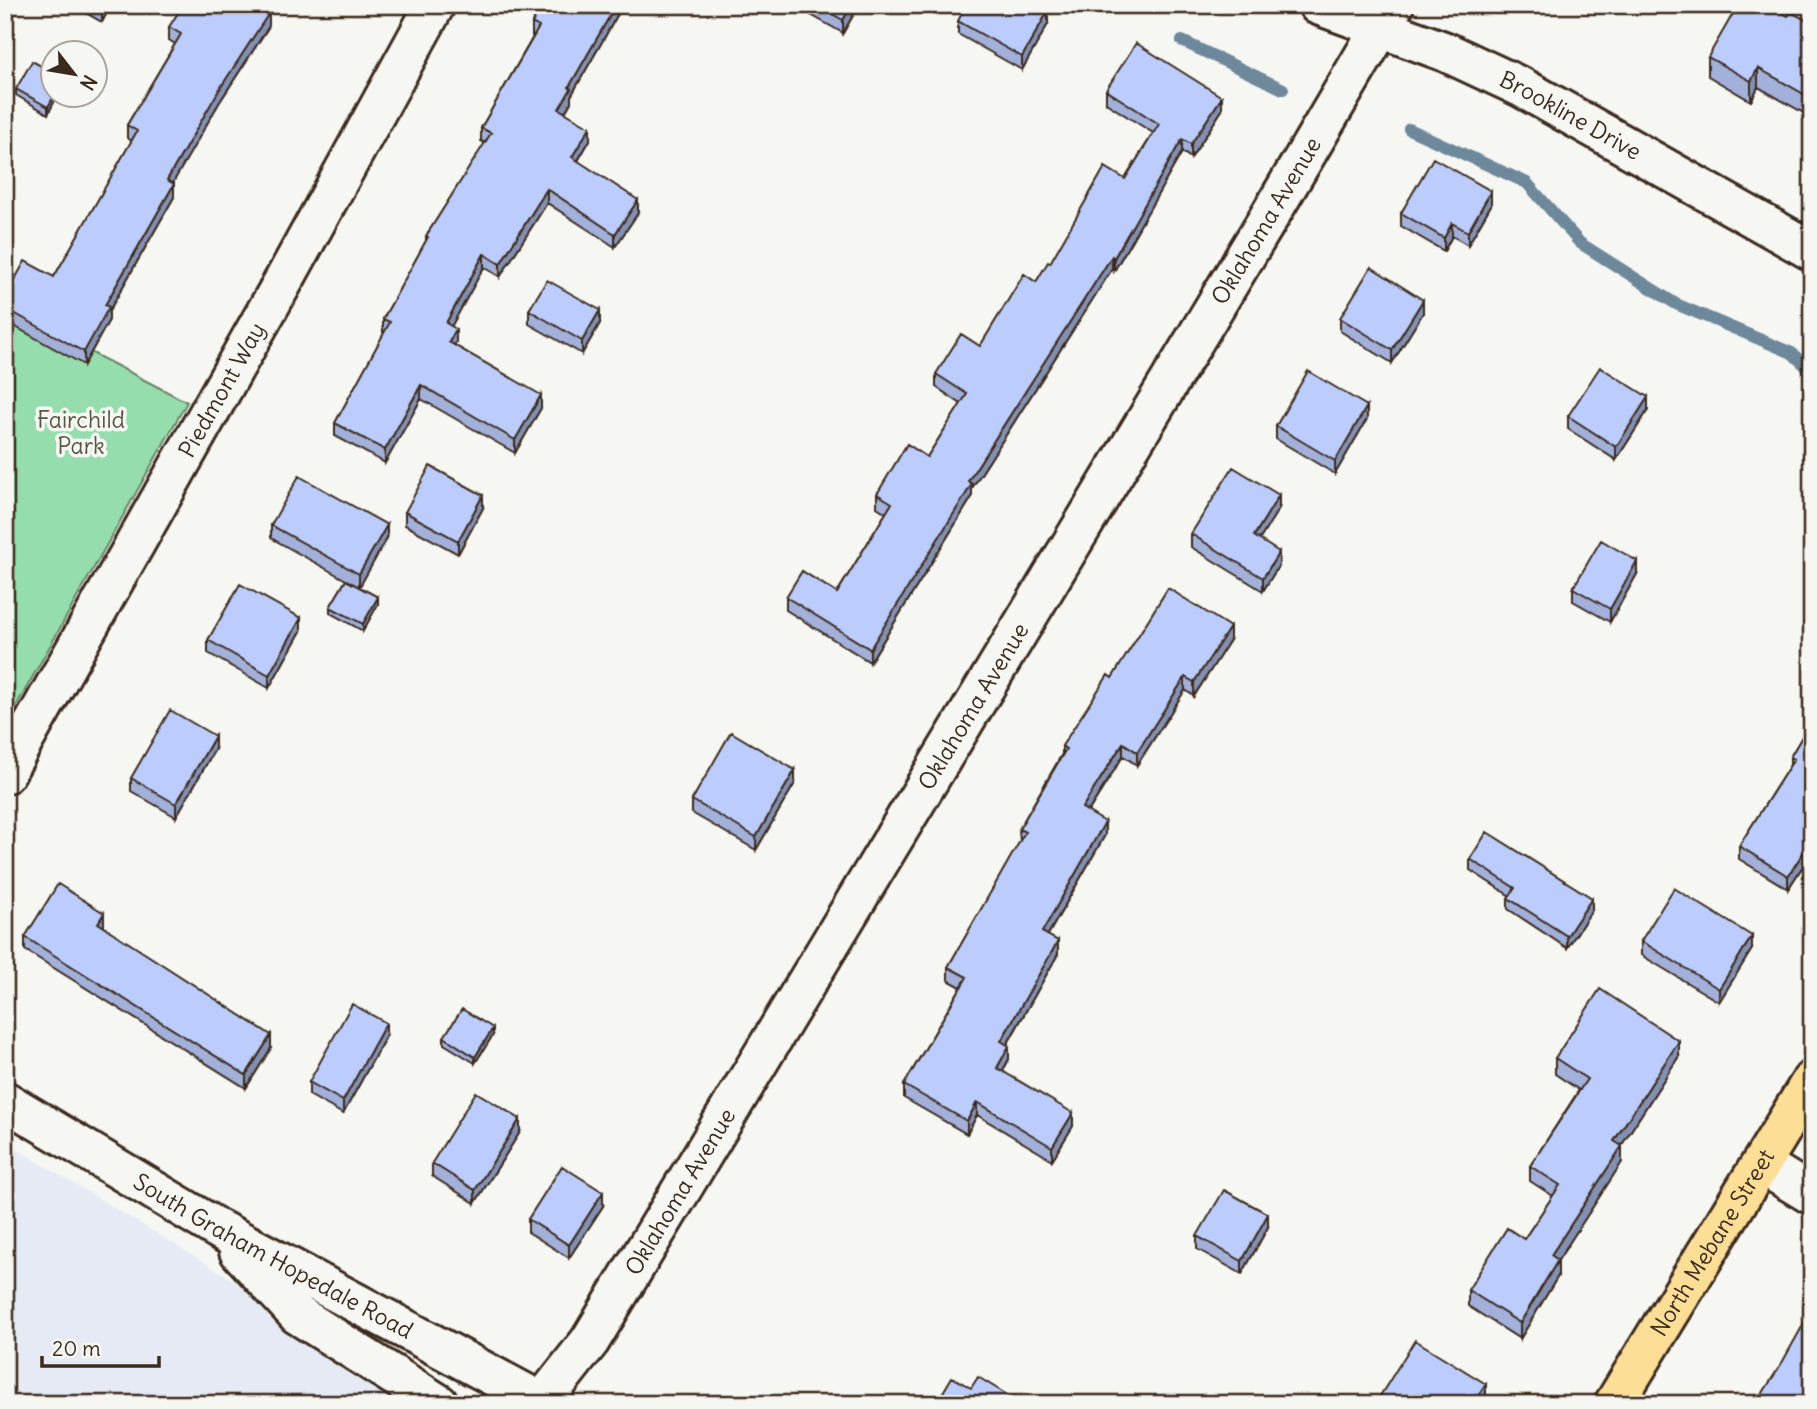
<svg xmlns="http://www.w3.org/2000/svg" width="1817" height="1409" viewBox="0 0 1817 1409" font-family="Delius,sans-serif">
  <rect width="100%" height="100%" fill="#f6f6f2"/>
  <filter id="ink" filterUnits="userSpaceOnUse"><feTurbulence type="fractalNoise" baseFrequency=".0143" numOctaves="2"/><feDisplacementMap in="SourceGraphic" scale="14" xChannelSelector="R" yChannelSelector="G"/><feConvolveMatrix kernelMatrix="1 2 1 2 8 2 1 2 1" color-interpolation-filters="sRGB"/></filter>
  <g filter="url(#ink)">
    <path fill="#e5eaf5" d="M 5,1142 L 207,1264 L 438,1404 L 5,1404 Z"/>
    <path fill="#95ddac" stroke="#688465" stroke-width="2" d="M 5,308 L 187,402 L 5,726 Z"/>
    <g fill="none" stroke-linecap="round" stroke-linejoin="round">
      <path stroke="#6e889b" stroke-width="12" d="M 1182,41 L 1283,89
        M 1409,129 L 1527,183 L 1580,243 L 1676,304 L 1792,353 L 1812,372"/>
      <g stroke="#3b2a1e" stroke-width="44">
        <g id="minor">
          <path id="s1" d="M 1318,5 L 1446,52 L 1521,87 L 1812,251"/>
          <path id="s2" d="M 5,774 L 288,273 L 435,5"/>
          <path id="s3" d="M 5,1101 L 218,1229 L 545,1404"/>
          <path d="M 1761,1164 L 1812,1195"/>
          <path d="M 239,1251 L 298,1315 L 439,1404"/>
          <path id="s4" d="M 542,1402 L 590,1341 L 1269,217 L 1394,5"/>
        </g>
      </g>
      <g stroke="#3b2a1e" stroke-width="44">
        <g id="major">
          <path id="s5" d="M 1614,1404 L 1812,1080"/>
        </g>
      </g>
      <use href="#minor" stroke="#f6f6f2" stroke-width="38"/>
      <use href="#major" stroke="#fdde96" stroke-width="38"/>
    </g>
    <path fill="#a2b0da" stroke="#3b2a1e" stroke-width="2" d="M 72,5 L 111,5 L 102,22 Z
      M 542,5 L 623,5 L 571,96 L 571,102 L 565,113 L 590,140 L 578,161 L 638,213 L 615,247 L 547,203 L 500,277 L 484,267 L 451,326 L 456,342 L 454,345 L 541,408 L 515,453 L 421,399 L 385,463 L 335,436 L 335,423 L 385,332 L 383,332 L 383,319 L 426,241 L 426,236 L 485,143 L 481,141 L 481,128 L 533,37 L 532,36 L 532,23 Z
      M 793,5 L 859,5 L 843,33 Z
      M 269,16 L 269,26 L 219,103 L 172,183 L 174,197 L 109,311 L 109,320 L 84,365 L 5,321 L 5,297 L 54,277 L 132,141 L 127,138 L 127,125 L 175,44 L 169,40 L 169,27 Z
      M 1788,16 L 1812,23 L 1811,117 L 1758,87 L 1751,101 L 1708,76 L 1708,57 Z
      M 958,21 L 1048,24 L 1022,70 L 958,34 Z
      M 16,89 L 52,94 L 58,94 L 48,114 L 16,95 Z
      M 1106,90 L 1222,110 L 1191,158 L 1182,152 L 1114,271 L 1112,269 L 972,488 L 972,497 L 870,662 L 786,610 L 786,597 L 837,593 L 886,513 L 877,507 L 877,494 L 927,457 L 961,404 L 936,387 L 936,374 L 980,346 L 1036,282 L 1050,263 L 1125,179 L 1153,133 L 1106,103 Z
      M 1491,205 L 1468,245 L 1452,236 L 1444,251 L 1401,226 L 1401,213 Z
      M 529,310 L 600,323 L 582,354 L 529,324 Z
      M 1423,313 L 1392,363 L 1340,331 L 1340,318 Z
      M 1648,410 L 1616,460 L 1568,429 L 1568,416 Z
      M 1367,419 L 1335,474 L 1276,439 L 1276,426 Z
      M 483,508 L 458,554 L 405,525 L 405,512 Z
      M 1279,508 L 1259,540 L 1279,565 L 1263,591 L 1191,547 L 1191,534 Z
      M 271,525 L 387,538 L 359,587 L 378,604 L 363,631 L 330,613 L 330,607 L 346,580 L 271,538 Z
      M 1637,574 L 1610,622 L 1573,601 L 1573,588 Z
      M 301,631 L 269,688 L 208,653 L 208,640 Z
      M 1230,640 L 1194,696 L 1185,690 L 1137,765 L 1123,756 L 1088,812 L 1105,835 L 1048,935 L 1058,954 L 1007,1045 L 1009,1059 L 1003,1071 L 1073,1126 L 1052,1160 L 977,1115 L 967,1134 L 904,1098 L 904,1085 L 961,987 L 948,980 L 948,967 L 1020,842 L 1019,829 L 1062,754 L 1062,746 L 1112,678 Z
      M 1812,720 L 1812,852 L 1788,889 L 1739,859 L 1739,846 L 1790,765 L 1790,757 Z
      M 215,749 L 176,817 L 131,791 L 131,778 Z
      M 795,783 L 756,850 L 692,813 L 692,800 Z
      M 1470,859 L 1592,910 L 1567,948 L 1508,909 L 1508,898 L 1510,896 L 1470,870 Z
      M 104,926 L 104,927 L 271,1048 L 246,1088 L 25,950 L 25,937 Z
      M 1641,941 L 1752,949 L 1719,1002 L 1641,955 Z
      M 493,1035 L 475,1063 L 444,1044 L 444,1037 Z
      M 386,1036 L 343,1114 L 309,1095 L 309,1082 Z
      M 1679,1056 L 1621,1146 L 1622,1162 L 1558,1260 L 1558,1276 L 1520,1339 L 1468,1306 L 1468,1290 L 1524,1239 L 1553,1196 L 1530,1181 L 1530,1166 L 1579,1090 L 1555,1074 L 1555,1058 Z
      M 520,1132 L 475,1203 L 432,1176 L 432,1163 Z
      M 603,1206 L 569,1258 L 528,1232 L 528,1219 Z
      M 1268,1227 L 1242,1274 L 1197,1249 L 1197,1236 Z"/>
    <path fill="#8490b1" stroke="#3b2a1e" stroke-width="2" d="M 104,5 L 111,5 L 102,22 L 102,9 Z
      M 267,5 L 275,5 L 269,16 L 269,26 L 219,103 L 167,193 L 167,180 Z
      M 616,5 L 623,5 L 571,96 L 571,102 L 559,122 L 559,109 L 569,87 Z
      M 852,5 L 859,5 L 843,33 L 843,20 Z
      M 1048,11 L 1048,24 L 1022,70 L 1022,57 Z
      M 1758,68 L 1758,87 L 1751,101 L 1751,81 Z
      M 55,94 L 58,94 L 48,114 L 48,107 Z
      M 1222,97 L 1222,110 L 1191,158 L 1191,144 Z
      M 590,127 L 590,140 L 572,170 L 572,157 Z
      M 1182,139 L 1182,152 L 1114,271 L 1114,258 Z
      M 174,184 L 174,197 L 109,311 L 109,320 L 84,365 L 84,352 L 105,305 Z
      M 547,189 L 547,203 L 500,277 L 500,264 Z
      M 1491,191 L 1491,205 L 1468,245 L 1468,232 Z
      M 638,200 L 638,213 L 615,247 L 615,234 Z
      M 1452,223 L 1452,236 L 1444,251 L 1444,238 Z
      M 484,254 L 484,267 L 446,336 L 446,323 Z
      M 1112,256 L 1112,269 L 972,488 L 972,497 L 870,662 L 870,649 L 968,481 Z
      M 1423,300 L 1423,313 L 1392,363 L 1392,350 Z
      M 600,310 L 600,323 L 582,354 L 582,341 Z
      M 456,329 L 456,342 L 449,355 L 449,342 Z
      M 421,385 L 421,399 L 385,463 L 385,450 Z
      M 541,395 L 541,408 L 515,453 L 515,440 Z
      M 1648,397 L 1648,410 L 1616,460 L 1616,447 Z
      M 1367,406 L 1367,419 L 1335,474 L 1335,461 Z
      M 483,495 L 483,508 L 458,554 L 458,541 Z
      M 1279,495 L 1279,508 L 1254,549 L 1254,536 Z
      M 387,525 L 387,538 L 359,588 L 359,574 Z
      M 1279,552 L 1279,565 L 1263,591 L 1263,578 Z
      M 1637,561 L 1637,574 L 1610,622 L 1610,609 Z
      M 378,597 L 378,604 L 363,631 L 363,624 Z
      M 301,618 L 301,631 L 269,688 L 269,675 Z
      M 1230,627 L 1230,640 L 1194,696 L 1194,682 Z
      M 1185,677 L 1185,690 L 1137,765 L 1137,752 Z
      M 215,736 L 215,749 L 176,817 L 176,804 Z
      M 1123,743 L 1123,756 L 1082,821 L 1082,808 Z
      M 795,770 L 795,783 L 756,850 L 756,837 Z
      M 1105,822 L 1105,835 L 1042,945 L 1042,932 Z
      M 1812,839 L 1812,852 L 1788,889 L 1788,876 Z
      M 1592,898 L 1592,910 L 1567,948 L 1567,936 Z
      M 104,913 L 104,926 L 98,936 L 98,923 Z
      M 1752,936 L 1752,949 L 1719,1002 L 1719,989 Z
      M 1058,941 L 1058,954 L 1001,1055 L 1001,1041 Z
      M 386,1023 L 386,1036 L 343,1114 L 343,1101 Z
      M 493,1028 L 493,1035 L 475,1063 L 475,1057 Z
      M 271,1035 L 271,1048 L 246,1088 L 246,1075 Z
      M 1679,1041 L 1679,1056 L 1614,1157 L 1614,1141 Z
      M 1009,1046 L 1009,1059 L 997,1081 L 997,1068 Z
      M 977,1102 L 977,1115 L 967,1134 L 967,1121 Z
      M 1073,1113 L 1073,1126 L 1052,1160 L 1052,1147 Z
      M 520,1119 L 520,1132 L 475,1203 L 475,1190 Z
      M 1622,1146 L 1622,1162 L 1551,1271 L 1551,1255 Z
      M 603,1192 L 603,1206 L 569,1258 L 569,1245 Z
      M 1268,1214 L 1268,1227 L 1242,1274 L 1242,1261 Z
      M 1558,1260 L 1558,1276 L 1520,1339 L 1520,1323 Z
      M 1486,1384 L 1486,1396 L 1481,1404 L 1473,1404 Z"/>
    <path fill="#bccdfd" stroke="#3b2a1e" stroke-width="2" d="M 95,5 L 104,5 L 102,9 Z
      M 183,5 L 267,5 L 265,10 L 269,13 L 219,90 L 167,180 L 174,184 L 105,305 L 109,307 L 84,352 L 5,308 L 5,297 L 25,261 L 54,277 L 137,131 L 127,125 L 181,34 L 169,27 Z
      M 542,5 L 616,5 L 569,87 L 571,89 L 559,109 L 590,127 L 572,157 L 638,200 L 615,234 L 547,189 L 500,264 L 484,254 L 446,323 L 456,329 L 449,342 L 541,395 L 515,440 L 421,385 L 385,450 L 335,423 L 390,322 L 383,319 L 428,237 L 426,236 L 491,133 L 481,128 L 539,27 L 532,23 Z
      M 816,5 L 852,5 L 843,20 Z
      M 966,5 L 1039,5 L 1048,11 L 1022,57 L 958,21 Z
      M 1738,5 L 1769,5 L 1788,16 L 1791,12 L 1812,23 L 1811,98 L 1758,68 L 1751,81 L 1708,57 Z
      M 1136,43 L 1222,97 L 1191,144 L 1182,139 L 1114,258 L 1112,256 L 968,481 L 972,484 L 870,649 L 786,597 L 802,571 L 837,593 L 892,503 L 877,494 L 907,444 L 927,457 L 967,394 L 936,374 L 961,334 L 980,346 L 1024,274 L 1036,282 L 1048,262 L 1050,263 L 1105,167 L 1125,179 L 1159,124 L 1106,90 Z
      M 32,61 L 52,72 L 52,94 L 55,94 L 48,107 L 16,89 Z
      M 1433,158 L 1491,191 L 1468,232 L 1452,223 L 1444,238 L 1401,213 Z
      M 1371,267 L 1423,300 L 1392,350 L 1340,318 Z
      M 547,280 L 600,310 L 582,341 L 529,310 Z
      M 1600,367 L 1648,397 L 1616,447 L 1568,416 Z
      M 1308,371 L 1367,406 L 1335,461 L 1276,426 Z
      M 430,466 L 483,495 L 458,541 L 405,512 Z
      M 1233,467 L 1279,495 L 1254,536 L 1279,552 L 1263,578 L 1191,534 Z
      M 299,476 L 387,525 L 359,574 L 271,525 Z
      M 1601,540 L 1637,561 L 1610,609 L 1573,588 Z
      M 346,580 L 378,597 L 363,624 L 330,607 Z
      M 240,584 L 301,618 L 269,675 L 208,640 Z
      M 1168,588 L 1230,627 L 1194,682 L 1185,677 L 1137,752 L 1123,743 L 1082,808 L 1105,822 L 1042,932 L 1058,941 L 1001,1041 L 1009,1046 L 997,1068 L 1073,1113 L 1052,1147 L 977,1102 L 967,1121 L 904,1085 L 967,977 L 948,967 L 1025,832 L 1019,829 L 1066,749 L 1062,746 L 1108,675 L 1112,678 Z
      M 170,710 L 215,736 L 176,804 L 131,778 Z
      M 1812,720 L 1812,839 L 1788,876 L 1739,846 L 1794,759 L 1790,757 Z
      M 731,732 L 795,770 L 756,837 L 692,800 Z
      M 1487,832 L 1592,898 L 1567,936 L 1508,898 L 1515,888 L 1470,859 Z
      M 58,884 L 104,913 L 98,923 L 271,1035 L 246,1075 L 25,937 Z
      M 1674,888 L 1752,936 L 1719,989 L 1641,941 Z
      M 1600,989 L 1679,1041 L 1614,1141 L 1622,1146 L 1551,1255 L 1558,1260 L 1520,1323 L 1468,1290 L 1507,1228 L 1524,1239 L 1560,1185 L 1530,1166 L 1587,1079 L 1555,1058 Z
      M 352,1004 L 386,1023 L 343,1101 L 309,1082 Z
      M 462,1009 L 493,1028 L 475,1057 L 444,1037 Z
      M 476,1092 L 520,1119 L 475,1190 L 432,1163 Z
      M 562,1166 L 603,1192 L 569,1245 L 528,1219 Z
      M 1224,1190 L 1268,1214 L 1242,1261 L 1197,1236 Z
      M 1812,1309 L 1812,1404 L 1756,1404 L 1783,1361 Z
      M 1415,1340 L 1486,1384 L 1473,1404 L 1375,1404 Z
      M 952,1377 L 971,1388 L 978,1377 L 1022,1404 L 936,1404 Z"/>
  </g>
  <g text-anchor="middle" stroke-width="7" stroke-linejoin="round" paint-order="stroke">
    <g font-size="23" fill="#3b2a1e" stroke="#f6f6f2">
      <text dy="8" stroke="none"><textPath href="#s1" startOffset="276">Brookline Drive</textPath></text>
      <text dy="8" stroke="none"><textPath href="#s4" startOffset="1386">Oklahoma Avenue</textPath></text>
      <text dy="8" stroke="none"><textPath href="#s2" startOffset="441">Piedmont Way</textPath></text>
      <text dy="8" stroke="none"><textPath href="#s4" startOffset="819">Oklahoma Avenue</textPath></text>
      <text dy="8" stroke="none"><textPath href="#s4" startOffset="252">Oklahoma Avenue</textPath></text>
      <text dy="8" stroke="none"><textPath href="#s5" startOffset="189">North Mebane Street</textPath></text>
      <text dy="8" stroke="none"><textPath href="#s3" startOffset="310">South Graham Hopedale Road</textPath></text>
    </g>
    <g font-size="23" fill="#525742" stroke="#f6f6f2">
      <text x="81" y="428">Fairchild<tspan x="81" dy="26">Park</tspan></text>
    </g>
  </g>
  <rect width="1817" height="1409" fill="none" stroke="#f6f6f2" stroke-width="28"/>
  <rect x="14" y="14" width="1789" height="1381" fill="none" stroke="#3b2a1e" stroke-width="2.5" filter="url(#ink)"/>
  <g transform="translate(74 74) rotate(121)"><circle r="33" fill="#f6f6f2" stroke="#aba49d" stroke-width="2"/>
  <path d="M0-5L12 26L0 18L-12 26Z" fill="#3b2a1e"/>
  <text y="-10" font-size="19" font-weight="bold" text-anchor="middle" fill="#3b2a1e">N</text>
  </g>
  <path d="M42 1356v10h117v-10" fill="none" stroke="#3b2a1e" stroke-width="3.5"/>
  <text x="52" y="1356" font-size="21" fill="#3b2a1e" stroke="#f6f6f2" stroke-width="5" paint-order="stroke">20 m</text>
</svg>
